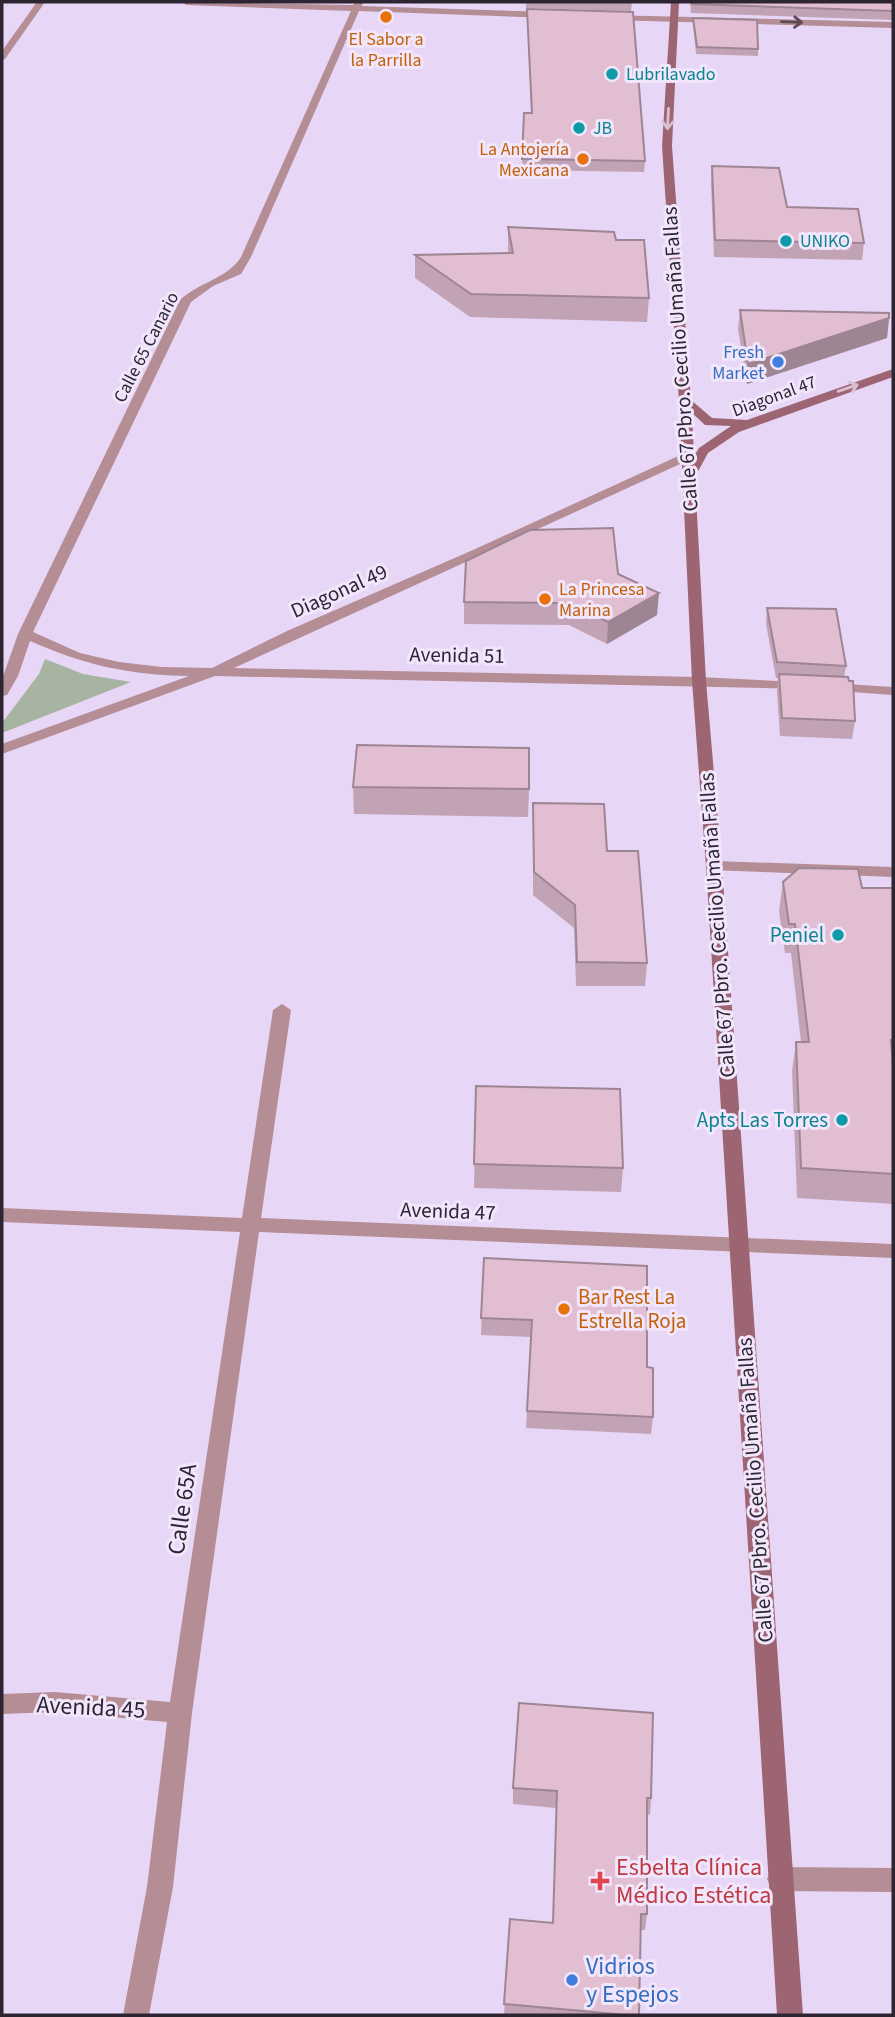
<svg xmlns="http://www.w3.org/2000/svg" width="895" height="2017" viewBox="0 0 895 2017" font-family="'Source Sans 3',sans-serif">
  <rect width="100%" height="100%" fill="#e8d6f7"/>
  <path fill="#a6b4a1" d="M 45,659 L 83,674 L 131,682 L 2,733 L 2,723 L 39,674 Z"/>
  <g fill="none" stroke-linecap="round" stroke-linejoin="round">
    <path fill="#b48d95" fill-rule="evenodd" d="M 37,2 L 45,2 L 5,59 L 2,60 L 2,51 Z
      M 182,2 L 353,5 L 355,2 L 363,2 L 362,6 L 549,12 L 553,15 L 549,18 L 359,11 L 251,257 L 241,274 L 213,286 L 191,302 L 33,632 L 80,653 L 119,662 L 162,667 L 212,668 L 287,631 L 473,550 L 687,452 L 693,456 L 691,459 L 234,668 L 699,677 L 799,682 L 804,683 L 806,686 L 804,689 L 215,676 L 2,754 L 2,744 L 189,676 C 129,675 84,665 30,641 L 18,676 L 7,695 L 2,696 L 2,679 L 18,634 L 180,300 C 199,282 227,279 241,257 L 351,11 L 186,5 Z
      M 606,15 L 893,22 L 893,28 L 609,20 L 606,19 Z
      M 830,683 L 893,687 L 893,695 L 825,690 L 823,687 L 825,684 Z
      M 714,861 L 893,867 L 893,877 L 708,870 L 706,866 Z
      M 282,1004 L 291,1010 L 261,1218 L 893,1244 L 893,1258 L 259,1232 L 192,1713 L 173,1887 L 149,2015 L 123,2015 L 147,1887 L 167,1722 L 55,1712 L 2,1714 L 2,1694 L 55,1692 L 170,1702 L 240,1232 L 2,1222 L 2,1208 L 242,1218 L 273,1010 Z
      M 780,1867 L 893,1868 L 893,1892 L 780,1891 L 771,1887 L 767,1879 L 771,1871 Z"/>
    <path fill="#9d6572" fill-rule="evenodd" d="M 671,2 L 679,2 L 672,146 L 691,400 L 712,418 L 747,420 L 893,369 L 893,377 L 739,432 L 708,453 L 695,477 L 706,681 L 722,866 L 803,2015 L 777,2015 L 706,866 L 692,681 L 679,401 L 662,146 ZM 692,413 L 705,425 L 731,426 L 699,448 L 694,456 Z"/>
  </g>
  <path fill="#c2a3b5" d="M 526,2 L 632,2 L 631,11 L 526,8 Z
    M 690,2 L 893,2 L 893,20 L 691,13 Z
    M 527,9 L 645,161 L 644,172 L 522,170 L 524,113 L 531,113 Z
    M 693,18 L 758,49 L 758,56 L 696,54 L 693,24 Z
    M 712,166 L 787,207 L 864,243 L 862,260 L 714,257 L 711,183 Z
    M 508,227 L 616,240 L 649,298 L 647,322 L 470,317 L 415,278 L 415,255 L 508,253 Z
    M 740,310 L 889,318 L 887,338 L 747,384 L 738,329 Z
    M 618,574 L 657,615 L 607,644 L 569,625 L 464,624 L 464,602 Z
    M 767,608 L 846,666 L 844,677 L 855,721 L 852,739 L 780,736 L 777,692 L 778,678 L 776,678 L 766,624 Z
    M 353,787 L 529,789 L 528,817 L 354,814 Z
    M 533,803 L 607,851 L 647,963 L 645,986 L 576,986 L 574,928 L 533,895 Z
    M 783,882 L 862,888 L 893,888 L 893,1204 L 797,1198 L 792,1071 L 796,1042 L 801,1042 L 791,953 L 785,953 L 779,911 Z
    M 476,1086 L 623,1168 L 621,1192 L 474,1188 Z
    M 484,1258 L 647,1367 L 653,1417 L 651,1434 L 526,1428 L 531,1337 L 481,1335 Z
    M 513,1788 L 651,1798 L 650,1815 L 647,1814 L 647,1914 L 645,1930 L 641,1930 L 639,2015 L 504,2015 L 510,1919 L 553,1923 L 556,1808 L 513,1804 Z"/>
  <path fill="#9e8593" d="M 889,318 L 887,338 L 747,384 L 748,364 Z
    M 659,593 L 657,615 L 607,644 L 608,622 Z"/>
  <path fill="#e2bed2" stroke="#9e8593" stroke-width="2" d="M 692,2 L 893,2 L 893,11 L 692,4 Z
    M 527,9 L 633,12 L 645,161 L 522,159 L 524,113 L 532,113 Z
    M 693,18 L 757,20 L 758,49 L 697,47 Z
    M 712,166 L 779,168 L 787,207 L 858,209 L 864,243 L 715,240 Z
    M 508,227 L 614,232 L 616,240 L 644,240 L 649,298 L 471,294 L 415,255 L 513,253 Z
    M 740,310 L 889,313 L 889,318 L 748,364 Z
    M 613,528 L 618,574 L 659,593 L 608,622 L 570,603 L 464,602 L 466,561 L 530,530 Z
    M 767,608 L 836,609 L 846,666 L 777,662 Z
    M 779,674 L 848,677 L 849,681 L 853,681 L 855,721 L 782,718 Z
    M 357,745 L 529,748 L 529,789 L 353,787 Z
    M 533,803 L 604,804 L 607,851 L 638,851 L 647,963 L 577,962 L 575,905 L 534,872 Z
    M 799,868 L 858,869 L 862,888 L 893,888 L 893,1040 L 891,1040 L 893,1066 L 893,1174 L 801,1168 L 796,1042 L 809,1042 L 795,924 L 789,924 L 783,882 Z
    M 476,1086 L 620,1089 L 623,1168 L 474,1164 Z
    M 484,1258 L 647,1266 L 647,1367 L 653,1368 L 653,1417 L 527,1411 L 532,1320 L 481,1318 Z
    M 519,1703 L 653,1713 L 651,1798 L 647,1798 L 647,1914 L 641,1914 L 639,2015 L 626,2015 L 504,2004 L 510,1919 L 553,1923 L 557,1791 L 513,1788 Z"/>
  <defs><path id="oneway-shaft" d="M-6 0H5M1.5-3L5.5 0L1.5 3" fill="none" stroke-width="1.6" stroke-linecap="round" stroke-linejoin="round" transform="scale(1.75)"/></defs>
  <use stroke="#5c4a55" href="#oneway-shaft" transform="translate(792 22) rotate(2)"/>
  <g stroke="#d8bfd2">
    <use href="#oneway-shaft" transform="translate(668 119) rotate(93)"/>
    <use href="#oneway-shaft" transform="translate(848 388) rotate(-19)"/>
  </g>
  <g fill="#e8710a" stroke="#f1e6fb" stroke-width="2.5">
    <circle cx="386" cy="17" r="7"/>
    <circle cx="583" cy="159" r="7"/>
    <circle cx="545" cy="599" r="7"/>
    <circle cx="564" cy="1309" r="7"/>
  </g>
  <g fill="#0f9aa8" stroke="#f1e6fb" stroke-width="2.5">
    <circle cx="612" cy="74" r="7"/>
    <circle cx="579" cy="128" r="7"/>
    <circle cx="786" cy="241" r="7"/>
    <circle cx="838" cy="935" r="7"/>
    <circle cx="842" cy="1120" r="7"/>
  </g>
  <g fill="#3f7fe0" stroke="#f1e6fb" stroke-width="2.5">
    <circle cx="778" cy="362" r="7"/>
    <circle cx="572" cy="1980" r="7"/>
  </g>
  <path fill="#e0444e" stroke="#f1e6fb" stroke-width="2.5" d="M596.5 1870.5h7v7h7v7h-7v7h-7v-7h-7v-7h7z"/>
  <g text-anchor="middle" stroke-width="6" stroke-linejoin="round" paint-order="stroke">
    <g font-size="18" fill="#c56008" stroke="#f1e6fb">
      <text x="386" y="45">El Sabor a<tspan x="386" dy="21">la Parrilla</tspan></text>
      <text x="569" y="155" text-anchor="end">La Antojería<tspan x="569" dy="21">Mexicana</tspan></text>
      <text x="559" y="595" text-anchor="start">La Princesa<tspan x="559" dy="21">Marina</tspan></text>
    </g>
    <g font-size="18" fill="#0d838f" stroke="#f1e6fb" text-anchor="start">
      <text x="626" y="80">Lubrilavado</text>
      <text x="593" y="134">JB</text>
      <text x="800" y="247">UNIKO</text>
    </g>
    <g font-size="18" fill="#2d2632" stroke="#f1e6fb">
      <text transform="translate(146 347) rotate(-63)" y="6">Calle 65 Canario</text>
      <text transform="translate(774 396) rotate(-20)" y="6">Diagonal 47</text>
    </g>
    <g font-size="18" fill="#366cbe" stroke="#f1e6fb" text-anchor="end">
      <text x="764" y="358">Fresh<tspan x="764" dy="21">Market</tspan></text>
    </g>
    <g font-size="21" fill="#2d2632" stroke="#f1e6fb">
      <text transform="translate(680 359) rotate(-94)" y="7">Calle 67 Pbro. Cecilio Umaña Fallas</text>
      <text transform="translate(339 591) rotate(-24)" y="7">Diagonal 49</text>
      <text transform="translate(457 655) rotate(1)" y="7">Avenida 51</text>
      <text transform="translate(717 925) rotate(-94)" y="7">Calle 67 Pbro. Cecilio Umaña Fallas</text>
      <text transform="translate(448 1211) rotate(2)" y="7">Avenida 47</text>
      <text transform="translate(755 1490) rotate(-94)" y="7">Calle 67 Pbro. Cecilio Umaña Fallas</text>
    </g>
    <g font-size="21" fill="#0d838f" stroke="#f1e6fb" text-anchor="end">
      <text x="824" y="942">Peniel</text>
      <text x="828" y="1127">Apts Las Torres</text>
    </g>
    <g font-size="21" fill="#c56008" stroke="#f1e6fb" text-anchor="start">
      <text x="578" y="1304">Bar Rest La<tspan x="578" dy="24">Estrella Roja</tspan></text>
    </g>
    <g font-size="24" fill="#2d2632" stroke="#f1e6fb">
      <text transform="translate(182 1509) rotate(-82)" y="8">Calle 65A</text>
      <text transform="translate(91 1707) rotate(3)" y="8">Avenida 45</text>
    </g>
    <g font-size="24" fill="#be3a42" stroke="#f1e6fb" text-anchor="start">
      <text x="616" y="1875">Esbelta Clínica<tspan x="616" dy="28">Médico Estética</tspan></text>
    </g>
    <g font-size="24" fill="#366cbe" stroke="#f1e6fb" text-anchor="start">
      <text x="586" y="1974">Vidrios<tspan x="586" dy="28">y Espejos</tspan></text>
    </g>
  </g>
  <rect width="895" height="2017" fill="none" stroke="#2d2632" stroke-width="7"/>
</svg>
